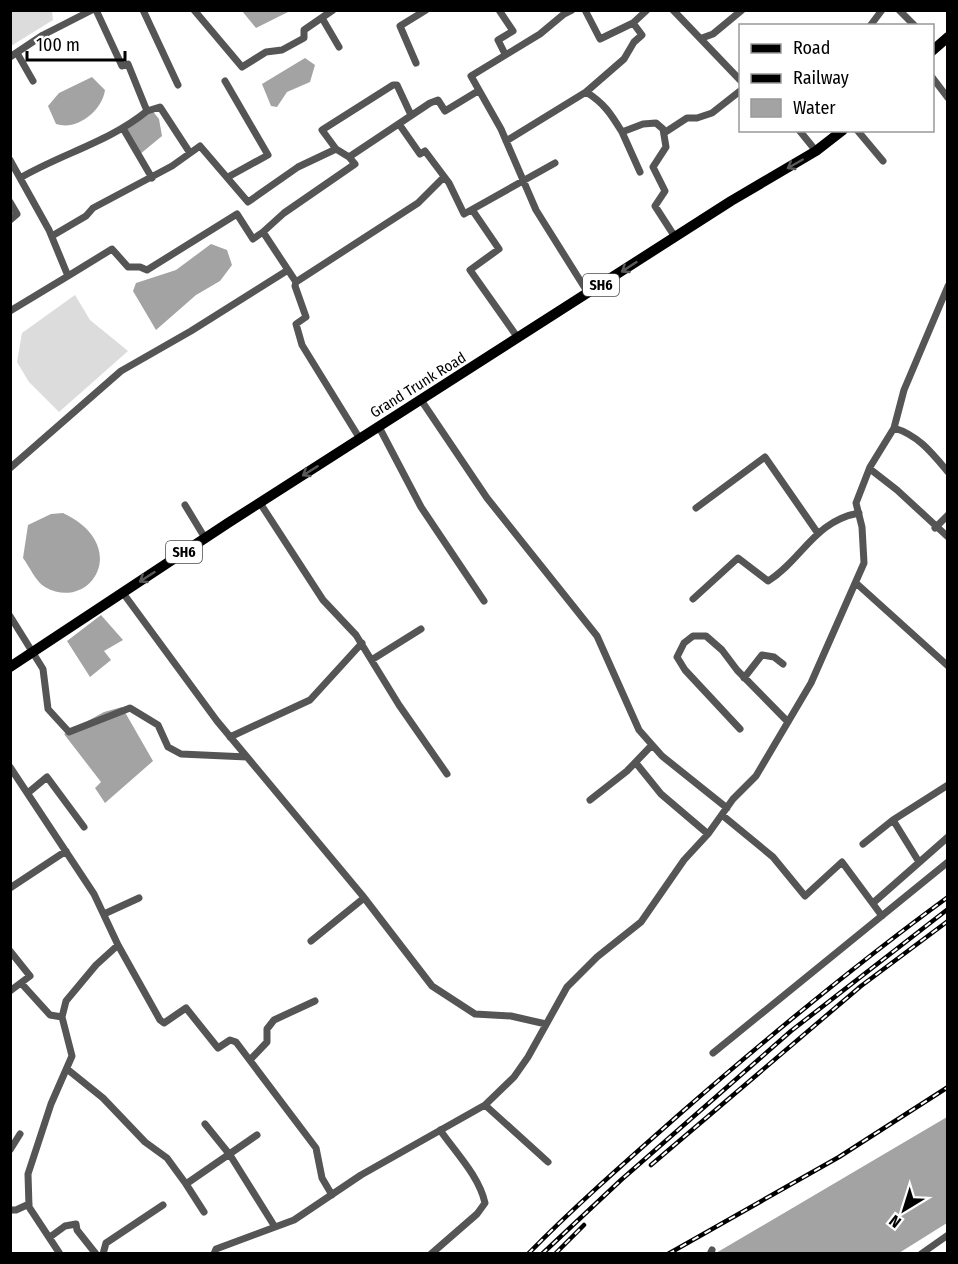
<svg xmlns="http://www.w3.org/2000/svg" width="958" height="1264" viewBox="0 0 958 1264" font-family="'Fira Sans Condensed',sans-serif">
  <rect width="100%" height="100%" fill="#fff"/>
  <path fill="#dcdcdc" d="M 11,10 L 52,11 L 53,20 L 11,46 Z
    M 75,295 L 90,320 L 128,351 L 59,412 L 29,382 L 17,362 L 22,333 Z"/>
  <path fill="#a3a3a3" d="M 242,11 L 290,11 L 256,28 Z
    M 305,58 L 315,65 L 310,82 L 287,92 L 277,107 L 271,106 L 262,84 Z
    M 92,77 L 105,90 C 102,111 77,131 56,124 L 48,106 L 59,93 Z
    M 151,109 L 159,119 L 162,136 L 139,155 L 125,125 Z
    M 211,244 L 227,250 L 232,265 L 220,281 L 196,295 L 156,330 L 133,291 L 136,283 L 176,270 Z
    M 63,513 C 133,546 90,613 45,587 C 36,582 29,566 23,558 L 28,525 L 51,514 Z
    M 101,615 L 123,640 L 104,651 L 111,660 L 90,677 L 67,641 Z
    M 122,707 L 153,761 L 105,803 L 95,788 L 101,782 L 64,734 L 104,712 Z
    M 947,1117 L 947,1223 L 899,1253 L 716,1253 Z"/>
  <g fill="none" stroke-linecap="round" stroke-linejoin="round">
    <path stroke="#555" stroke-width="7" d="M 96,10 L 122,66 L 128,64 L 147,111 L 160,107 L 190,153
      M 143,10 L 178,85
      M 194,10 L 242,67 L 266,52 L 282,50 L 304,38 L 304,30 L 333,10
      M 499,10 L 513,31 L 498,40 L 505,54
      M 572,10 L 564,14 L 540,34 L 471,76 L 501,129 L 536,210 L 588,293
      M 585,10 L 600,39 L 633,23 L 647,10
      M 673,10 L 740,80
      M 899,10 L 915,26
      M 322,18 L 339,47
      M 870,26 L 882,10
      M 702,38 L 713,34 L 742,10
      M 17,53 L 33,81
      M 10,57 L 43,35 L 92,10
      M 416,63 L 400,26 L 426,10
      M 932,77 L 948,98
      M 225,81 L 268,155 L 228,177
      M 586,92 L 624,59 L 634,42 L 642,35 L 633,23
      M 399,124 L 420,154 L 425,151 L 449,183 L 464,214 L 555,163
      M 124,130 L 152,178
      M 799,130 L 816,151
      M 857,130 L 883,161
      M 622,132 L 640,172
      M 664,133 L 687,118 L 697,118 L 712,113 L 740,91
      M 506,141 L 586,92 C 604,103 611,114 622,132 L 643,124 L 656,123 L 663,129 L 666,147 L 653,167 L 665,191 L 655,206 L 675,237
      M 349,157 L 430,103 L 438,100 L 445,111 L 478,91
      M 10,160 L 49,230 L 68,276 L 10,311
      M 20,178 C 63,153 109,142 147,111
      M 10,202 L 17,214 L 10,220
      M 473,211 L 499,249 L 470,270 L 518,338
      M 263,232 L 284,213 L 355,164 L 349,157 L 336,149 L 322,130 L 393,85 L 397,85 L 411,115
      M 52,236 L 86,216 L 93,208 L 172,166 L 200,146 L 248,202 L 298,167 L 336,149
      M 68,276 L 112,249 L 128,267 L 140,267 L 147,270 L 237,214 L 253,239 L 263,232 L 296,282 L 295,286 L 306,317 L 296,324 L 302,345 L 360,439
      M 296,282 L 418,203 L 443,178
      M 421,400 L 487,498 L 597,636 L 639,730 L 662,756 L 727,808
      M 379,427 L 421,507 L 484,601
      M 894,428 C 918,435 932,453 948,472
      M 10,468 L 121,371 L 191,331 L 288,270
      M 870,469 L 897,490 L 948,537
      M 260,503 L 323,600 L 356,635 L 399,705 L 447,774
      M 185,505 L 205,538
      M 696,508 L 765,457 L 817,532
      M 935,528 L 948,515
      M 856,583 L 948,666
      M 123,593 L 217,721 L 362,895 L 432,986 L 475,1014 L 511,1016 L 546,1024
      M 693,599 L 738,558 L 768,581 C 802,560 814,521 859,513
      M 10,616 L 43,669 L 48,709 L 69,732 L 130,708 L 158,725 L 168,747 L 181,754 L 247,757
      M 373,659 L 421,629
      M 744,678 L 762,655 L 774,657 L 783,664
      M 740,729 L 685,670 L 677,657 L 684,643 L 693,636 L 706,636 L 722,650 L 737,670 L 788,722
      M 230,737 L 310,700 L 362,643
      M 636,763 L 661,794 L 708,834
      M 10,767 L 94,894 L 118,945 L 160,1020 L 164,1023 L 186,1008 L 218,1048 L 230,1040 L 236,1042 L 316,1148 L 322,1178 L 332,1195
      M 29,792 L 47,777 L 84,827
      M 590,800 L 627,771 L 652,745
      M 722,815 L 773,857 L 805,896 L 842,862 L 882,916
      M 893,820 L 919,862
      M 863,844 L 893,820 L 948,785
      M 10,888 L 66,851
      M 873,903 L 948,837
      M 104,914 L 139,898
      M 311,941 L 364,898
      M 10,951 L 30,976 L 10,991
      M 21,983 L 50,1015 L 62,1017
      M 713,1053 L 948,862
      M 250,1060 L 267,1042 L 267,1029 L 274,1020 L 315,1001
      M 67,1069 L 103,1098 L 145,1142 L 167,1158 L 186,1184
      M 485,1105 L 548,1162
      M 205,1124 L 230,1155 L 275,1227
      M 10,1150 L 20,1134
      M 10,1210 L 16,1210 L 29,1204
      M 204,1212 L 186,1184 L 257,1135
      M 50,1237 L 65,1226 L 76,1224 L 77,1230 L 96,1254
      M 60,1254 L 29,1207 L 28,1174 L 51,1104 L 72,1056 L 62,1017 L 66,1001 L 96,965 L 118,945
      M 103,1254 L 106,1243 L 163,1205
      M 214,1254 L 216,1249 L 294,1220 L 361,1175 L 485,1105 L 514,1077 L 528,1057 L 567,987 L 597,957 L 641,922 L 684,860 L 708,834 L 733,799 L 756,776 L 811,683 L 864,563 L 862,527 L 856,503 L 870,467 L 894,428 L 904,390 L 948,286
      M 431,1254 L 477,1214 L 485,1203 C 479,1176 456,1153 440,1130
      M 710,1254 L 712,1250
      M 921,1254 L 948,1235"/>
    <path stroke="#000" stroke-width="10" d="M 932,51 L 948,37
      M 10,667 L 228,523 L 731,201 L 816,151 L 843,130"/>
    <g stroke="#000" stroke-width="4.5">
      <path id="rail" d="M 651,1165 L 861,986 L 948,921
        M 528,1254 C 577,1204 630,1158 682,1112 C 768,1037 855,965 948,897
        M 542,1254 L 621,1180 L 791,1031 L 948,909
        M 555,1254 L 584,1225
        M 668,1254 L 839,1157 L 948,1087"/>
    </g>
    <use href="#rail" stroke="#fff" stroke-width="2" stroke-dasharray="7" stroke-linecap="butt"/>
  </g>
  <defs><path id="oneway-shaft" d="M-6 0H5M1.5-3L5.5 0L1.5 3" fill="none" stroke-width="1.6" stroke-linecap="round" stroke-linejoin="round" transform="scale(1.5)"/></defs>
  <g stroke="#595959">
    <use href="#oneway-shaft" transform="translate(795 164) rotate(150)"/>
    <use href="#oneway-shaft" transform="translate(629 267) rotate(147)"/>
    <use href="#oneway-shaft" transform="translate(310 471) rotate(148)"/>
    <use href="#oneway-shaft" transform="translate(147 577) rotate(147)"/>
  </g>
  <g text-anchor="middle" stroke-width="4.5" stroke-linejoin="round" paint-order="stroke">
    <g fill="#fff" stroke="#4c4c4c" stroke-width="1.5">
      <rect x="583" y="274" width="36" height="22" rx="4.5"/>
      <rect x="166" y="541" width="36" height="22" rx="4.5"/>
    </g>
    <g font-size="14" font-weight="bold" fill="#000">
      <text x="601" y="290">SH6</text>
      <text x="184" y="557">SH6</text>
    </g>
    <g font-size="15" fill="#000" stroke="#fff">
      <text transform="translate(418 385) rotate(-32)" y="5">Grand Trunk Road</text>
    </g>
  </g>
  <rect width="958" height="1264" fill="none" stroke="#000000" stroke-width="24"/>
  <rect x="739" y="24" width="195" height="108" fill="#ffffff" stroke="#999999" stroke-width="1.5"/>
  <rect x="751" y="44" width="30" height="9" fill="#000000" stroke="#999999" stroke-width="1.5"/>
  <text x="793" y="54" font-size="18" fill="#000000">Road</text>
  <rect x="751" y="74" width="30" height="9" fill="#000000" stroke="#999999" stroke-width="1.5"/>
  <text x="793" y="84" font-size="18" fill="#000000">Railway</text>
  <rect x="751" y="99" width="30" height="18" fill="#a3a3a3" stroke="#999999" stroke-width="1.5"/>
  <text x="793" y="114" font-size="18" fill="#000000">Water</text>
  <g transform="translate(904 1210) rotate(218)" stroke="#ffffff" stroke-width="4.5" paint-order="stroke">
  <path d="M0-4.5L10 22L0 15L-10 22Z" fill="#000000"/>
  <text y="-9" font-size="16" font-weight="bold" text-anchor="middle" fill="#000000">N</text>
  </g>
  <path d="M27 51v9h98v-9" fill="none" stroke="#000000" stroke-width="3"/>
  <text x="36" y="51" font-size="18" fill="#000000" stroke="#ffffff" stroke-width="4.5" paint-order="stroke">100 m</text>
</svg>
